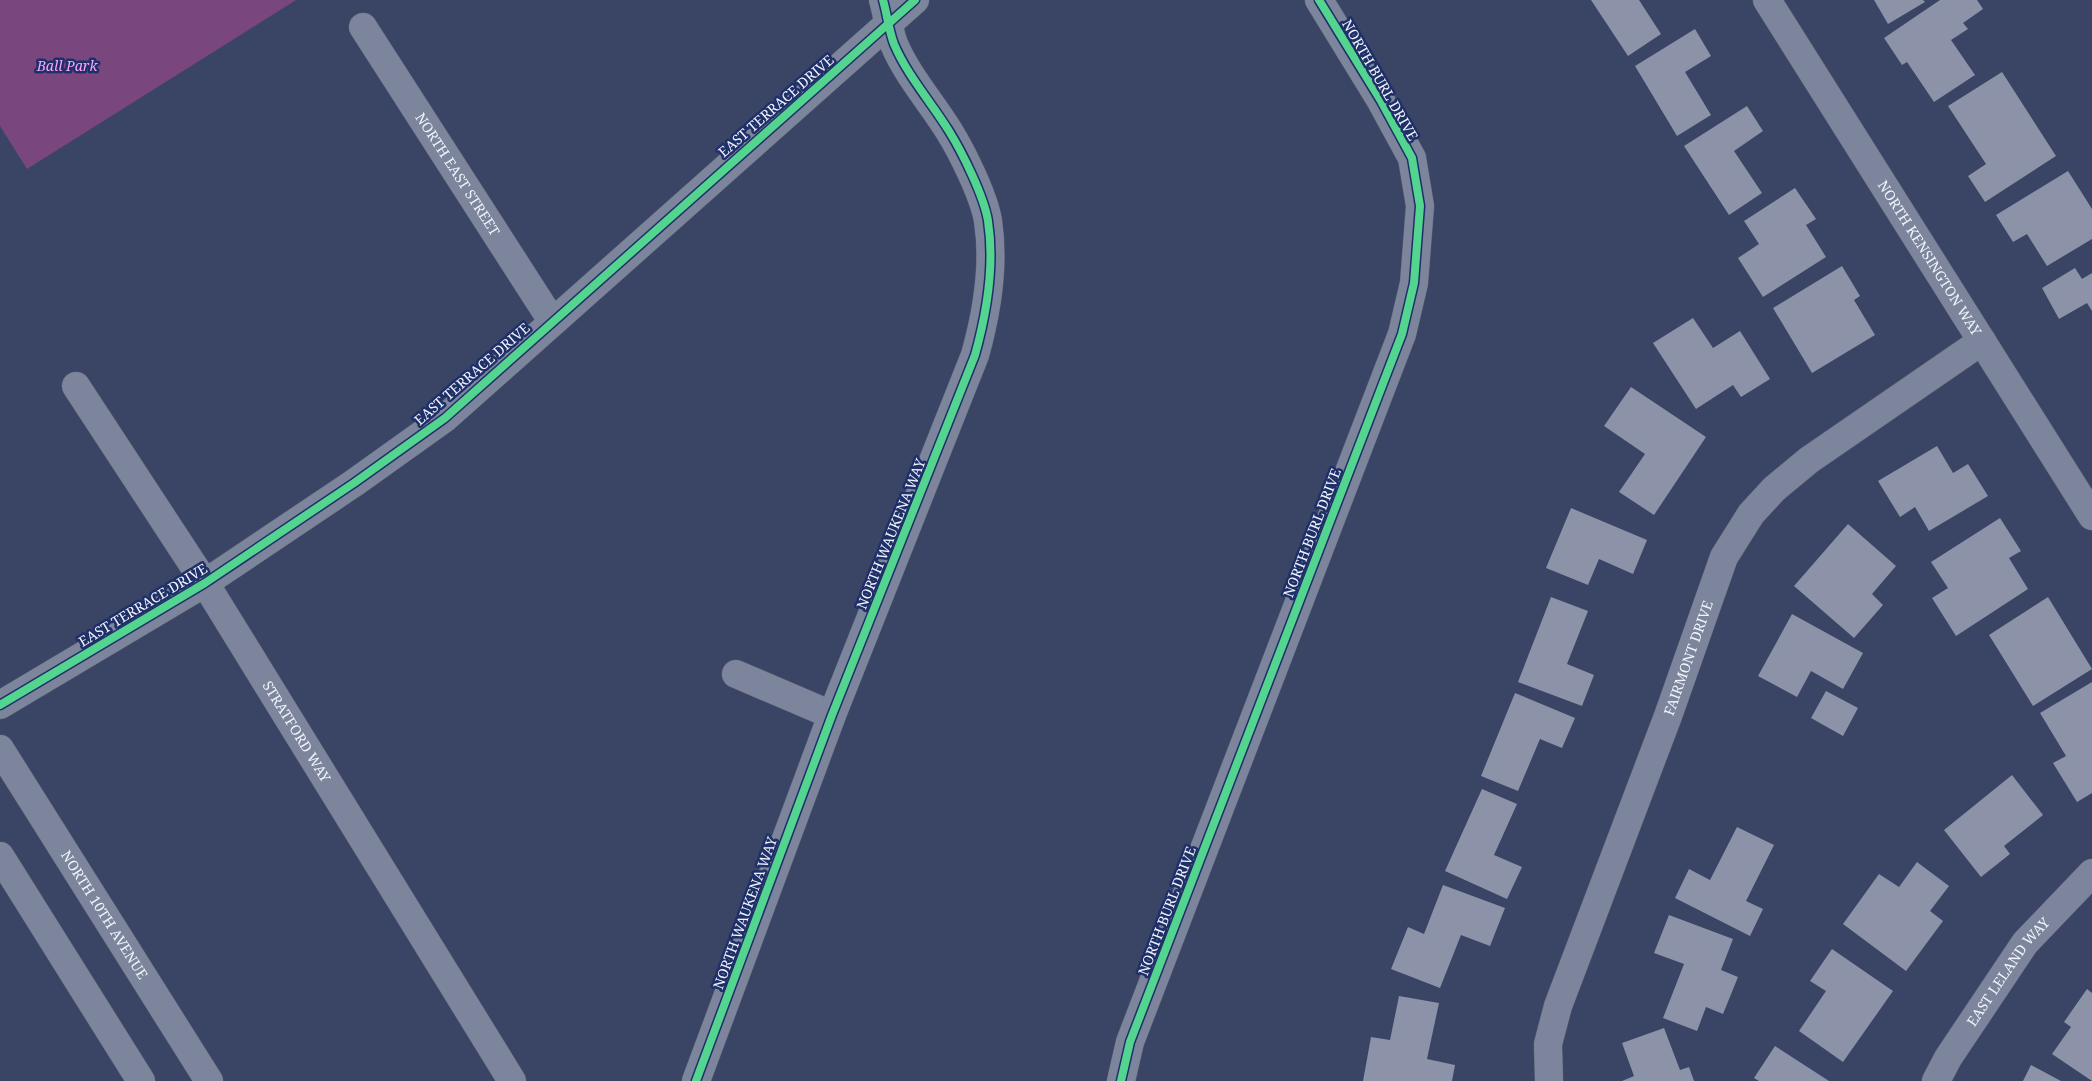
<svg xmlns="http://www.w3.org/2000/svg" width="2092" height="1081" viewBox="0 0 2092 1081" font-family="'Noto Serif',serif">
  <rect width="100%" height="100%" fill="#3a4464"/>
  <path fill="#79467e" d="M 0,0 L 296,0 L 27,169 L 0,126 Z"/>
  <path fill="#8c93a8" d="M 1591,0 L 1639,0 L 1661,34 L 1628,56 Z
    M 1874,0 L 1923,0 L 1925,2 L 1888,24 Z
    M 1940,0 L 1977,0 L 1983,9 L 1963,23 L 1968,29 L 1951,40 L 1975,75 L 1934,102 L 1907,62 L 1902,65 L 1884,38 Z
    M 1695,29 L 1711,56 L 1685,72 L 1711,115 L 1677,136 L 1635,66 Z
    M 2002,72 L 2056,156 L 1985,202 L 1968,176 L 1986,164 L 1948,106 Z
    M 1747,106 L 1763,131 L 1734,151 L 1762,193 L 1729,215 L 1684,146 Z
    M 2068,171 L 2092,209 L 2092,239 L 2047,266 L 2027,234 L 2013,242 L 1996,215 Z
    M 1795,188 L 1816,219 L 1806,225 L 1826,257 L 1763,297 L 1738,258 L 1759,244 L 1744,221 Z
    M 1842,266 L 1860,296 L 1854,300 L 1875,335 L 1812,373 L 1773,308 Z
    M 2075,268 L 2082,279 L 2092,273 L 2092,311 L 2087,303 L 2059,319 L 2042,288 Z
    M 1693,318 L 1713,348 L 1740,331 L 1770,379 L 1741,397 L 1733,385 L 1696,409 L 1653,343 Z
    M 1631,387 L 1706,437 L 1654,515 L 1619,492 L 1645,454 L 1604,426 Z
    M 1937,446 L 1953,473 L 1968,464 L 1988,496 L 1929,531 L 1915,507 L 1900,517 L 1878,481 Z
    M 1571,508 L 1647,540 L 1633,574 L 1599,559 L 1588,585 L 1546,568 Z
    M 2000,518 L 2021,551 L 2009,558 L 2028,589 L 1956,636 L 1932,598 L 1948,588 L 1931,562 Z
    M 1848,524 L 1896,566 L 1872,594 L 1883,605 L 1854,638 L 1794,586 Z
    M 1551,597 L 1588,611 L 1567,664 L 1594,675 L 1582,706 L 1518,682 Z
    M 2048,597 L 2092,669 L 2033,706 L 1989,635 Z
    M 1792,614 L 1863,653 L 1843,689 L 1811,671 L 1797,697 L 1758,676 Z
    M 2092,682 L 2092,793 L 2077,802 L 2053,763 L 2066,756 L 2040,713 Z
    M 1826,691 L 1858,708 L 1843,736 L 1811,718 Z
    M 1515,693 L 1575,718 L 1562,748 L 1540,739 L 1518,791 L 1481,776 Z
    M 2012,775 L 2043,815 L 2004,846 L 2010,854 L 1981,877 L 1944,830 Z
    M 1482,789 L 1517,804 L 1494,855 L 1522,867 L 1507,899 L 1445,871 Z
    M 1737,827 L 1774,845 L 1746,901 L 1763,909 L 1750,936 L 1675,898 L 1689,869 L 1710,880 Z
    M 1917,862 L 1949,886 L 1930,911 L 1943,921 L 1906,971 L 1843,924 L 1879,874 L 1899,887 Z
    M 1443,885 L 1505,908 L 1490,946 L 1461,935 L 1440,988 L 1391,969 L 1408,927 L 1424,934 Z
    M 1669,915 L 1733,939 L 1721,970 L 1738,977 L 1723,1014 L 1706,1007 L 1697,1031 L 1663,1018 L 1684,964 L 1654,953 Z
    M 1832,949 L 1893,991 L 1843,1062 L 1799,1031 L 1826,991 L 1810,981 Z
    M 2087,989 L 2092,993 L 2092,1081 L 2052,1054 L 2071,1027 L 2064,1022 Z
    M 1399,996 L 1439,1003 L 1427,1059 L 1455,1065 L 1452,1081 L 1363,1081 L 1371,1037 L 1390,1040 Z
    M 1664,1028 L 1680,1070 L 1689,1067 L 1694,1081 L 1622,1081 L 1634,1076 L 1622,1043 Z
    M 1775,1046 L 1829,1081 L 1759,1081 L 1754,1078 Z
    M 2031,1065 L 2061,1081 L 2023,1081 Z"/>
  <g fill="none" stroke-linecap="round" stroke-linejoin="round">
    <g stroke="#575d72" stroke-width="29">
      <g id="minor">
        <path id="s1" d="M 363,27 L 552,321"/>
        <path id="s2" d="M 76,386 L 205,583 L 512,1081"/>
        <path d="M 736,674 L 832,715"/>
        <path d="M 696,1081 L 832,715 L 975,355 C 987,312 995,266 988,221 C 984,196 962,152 949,131 C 931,102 907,75 894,44 C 889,31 887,14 883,0"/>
        <path d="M 1121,1081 L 1130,1042 L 1402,334 L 1414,283 L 1420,206 L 1412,158 L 1381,101 L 1319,0"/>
      </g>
    </g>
    <g stroke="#575d72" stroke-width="29">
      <g id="tertiary">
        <path id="s3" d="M 1767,0 L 2092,516"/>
        <path d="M 0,705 L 205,583 L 354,483 L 445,418 L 915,0"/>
        <path id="s4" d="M 1549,1081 L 1548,1044 L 1558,1006 L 1668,716 L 1724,557 L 1751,514 L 1774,489 L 1809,460 L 1982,341"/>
        <path id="s5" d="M 1936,1081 L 1948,1058 L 2025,943 L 2092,873"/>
      </g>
    </g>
    <g stroke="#575d72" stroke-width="29">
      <g id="secondary">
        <path id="s6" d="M 0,749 L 209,1081"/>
        <path d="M 0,856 L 141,1081"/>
      </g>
    </g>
    <use href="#minor" stroke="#7c859c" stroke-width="28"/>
    <use href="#tertiary" stroke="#7c859c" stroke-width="28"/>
    <use href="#secondary" stroke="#7c859c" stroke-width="28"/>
    <g stroke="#1f3069" stroke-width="11">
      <path id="cycleway" d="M 0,705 L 205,583 L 354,483 L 445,418 L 915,0
        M 696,1081 L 832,715 L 975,355 C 987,312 995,266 988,221 C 984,196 962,152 949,131 C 931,102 907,75 894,44 C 889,31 887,14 883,0
        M 1121,1081 L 1130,1042 L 1402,334 L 1414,283 L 1420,206 L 1412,158 L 1381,101 L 1319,0"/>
    </g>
    <use href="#cycleway" stroke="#53d58f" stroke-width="8"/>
  </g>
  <g text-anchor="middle" stroke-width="5" stroke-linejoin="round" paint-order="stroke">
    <g font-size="14" font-style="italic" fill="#ffa5fc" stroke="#1f3069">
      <text x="67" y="71">Ball Park</text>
    </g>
    <g font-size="14" fill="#f1f4fb" stroke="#1f3069">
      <text transform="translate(1380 80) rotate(60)" y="5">NORTH BURL DRIVE</text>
      <text transform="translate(776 106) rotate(-41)" y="5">EAST TERRACE DRIVE</text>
      <text dy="5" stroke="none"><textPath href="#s1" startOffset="175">NORTH EAST STREET</textPath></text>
      <text dy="5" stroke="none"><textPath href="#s3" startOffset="305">NORTH KENSINGTON WAY</textPath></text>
      <text transform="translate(472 374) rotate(-41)" y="5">EAST TERRACE DRIVE</text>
      <text transform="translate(1312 533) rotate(-69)" y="5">NORTH BURL DRIVE</text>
      <text transform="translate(891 534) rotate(-68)" y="5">NORTH WAUKENA WAY</text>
      <text transform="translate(143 605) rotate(-31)" y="5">EAST TERRACE DRIVE</text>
      <text dy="5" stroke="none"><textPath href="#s4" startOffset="448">FAIRMONT DRIVE</textPath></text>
      <text dy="5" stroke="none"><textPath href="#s2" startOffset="410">STRATFORD WAY</textPath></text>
      <text transform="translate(1167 911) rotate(-69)" y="5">NORTH BURL DRIVE</text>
      <text transform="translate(745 913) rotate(-70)" y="5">NORTH WAUKENA WAY</text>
      <text dy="5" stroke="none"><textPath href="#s6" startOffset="196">NORTH 10TH AVENUE</textPath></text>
      <text dy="5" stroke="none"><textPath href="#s5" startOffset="131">EAST LELAND WAY</textPath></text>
    </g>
  </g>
</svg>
